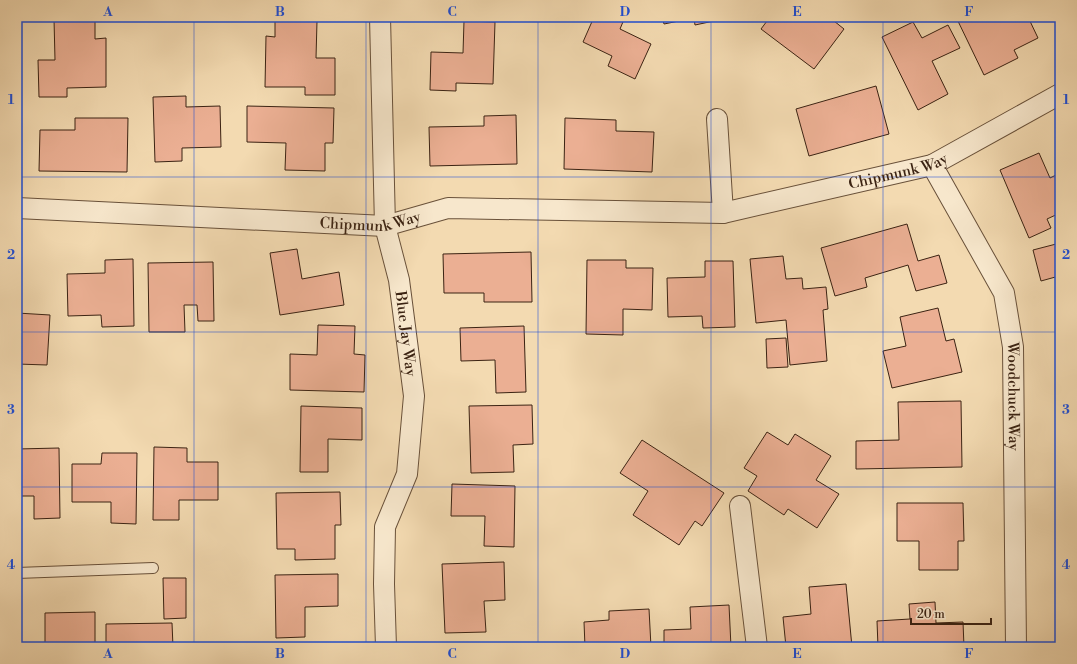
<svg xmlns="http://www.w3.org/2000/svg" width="1077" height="664" viewBox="0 0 1077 664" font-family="'Libre Bodoni',serif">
  <rect width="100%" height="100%" fill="#f3dab1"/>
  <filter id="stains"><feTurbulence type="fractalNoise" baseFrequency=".005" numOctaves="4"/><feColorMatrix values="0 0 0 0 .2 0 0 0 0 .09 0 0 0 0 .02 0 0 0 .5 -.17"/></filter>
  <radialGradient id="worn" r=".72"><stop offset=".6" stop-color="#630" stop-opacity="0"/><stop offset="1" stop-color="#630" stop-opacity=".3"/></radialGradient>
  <path fill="#ebaf93" stroke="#3b2313" d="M 594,17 L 625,17 L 620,29 L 651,44 L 635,79 L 608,66 L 612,56 L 583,42 Z
    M 662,17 L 728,17 L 728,18 L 695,25 L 694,18 L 664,24 Z
    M 770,17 L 829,17 L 844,29 L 814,69 L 761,29 Z
    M 956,17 L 1028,17 L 1038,38 L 1014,50 L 1018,58 L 984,75 Z
    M 95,18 L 95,39 L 106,38 L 106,87 L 67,88 L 67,97 L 39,97 L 38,60 L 55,60 L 54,19 Z
    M 275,21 L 317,21 L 316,58 L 335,58 L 335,95 L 305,95 L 305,87 L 265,87 L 266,36 L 275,37 Z
    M 464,21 L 495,22 L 493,84 L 456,83 L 456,91 L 430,90 L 431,52 L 463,53 Z
    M 913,22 L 922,38 L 948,25 L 960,48 L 932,61 L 948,94 L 918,110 L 882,37 Z
    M 876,86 L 889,134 L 809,156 L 796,109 Z
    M 186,96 L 186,107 L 220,106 L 221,147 L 182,148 L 182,161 L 155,162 L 153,97 Z
    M 247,106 L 334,108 L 333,143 L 325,143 L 325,171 L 285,170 L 286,143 L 247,142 Z
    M 516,115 L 517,164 L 430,166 L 429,127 L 484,126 L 484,116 Z
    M 75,118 L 128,118 L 127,172 L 39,171 L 40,130 L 75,130 Z
    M 565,118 L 616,120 L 616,131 L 654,132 L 652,172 L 564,169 Z
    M 1039,153 L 1050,178 L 1060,173 L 1060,213 L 1047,219 L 1051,228 L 1029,238 L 1000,170 Z
    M 907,224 L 918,261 L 939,255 L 947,283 L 916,291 L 908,265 L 865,278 L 867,287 L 835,296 L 821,248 Z
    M 1060,243 L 1060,281 L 1059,276 L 1041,281 L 1033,250 Z
    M 297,249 L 302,279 L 339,272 L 344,305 L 280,315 L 270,253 Z
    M 531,252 L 532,302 L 484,302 L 484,293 L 444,293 L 443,254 Z
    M 783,256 L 786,279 L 802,278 L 803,289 L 826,287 L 828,309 L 823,310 L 827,361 L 790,365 L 786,320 L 756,323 L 750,259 Z
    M 133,259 L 134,326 L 102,327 L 101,315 L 68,316 L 67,274 L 105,273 L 105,260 Z
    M 587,260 L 626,260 L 626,268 L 653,268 L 652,310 L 623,309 L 623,335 L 586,334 Z
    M 705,261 L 733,261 L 735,327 L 703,328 L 702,316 L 668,317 L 667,278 L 705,277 Z
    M 213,262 L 214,321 L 198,321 L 197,305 L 184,305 L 185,332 L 149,332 L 148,263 Z
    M 938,308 L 946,341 L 954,339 L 962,372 L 892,388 L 883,351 L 906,346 L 900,317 Z
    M 17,313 L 50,315 L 47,365 L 17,364 Z
    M 318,325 L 355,326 L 354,354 L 365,355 L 364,392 L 290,390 L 290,354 L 317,355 Z
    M 524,326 L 526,392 L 496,393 L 495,360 L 461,361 L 460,328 Z
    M 786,338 L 788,367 L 767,368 L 766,339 Z
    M 961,401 L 962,467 L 856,469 L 856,441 L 899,440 L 898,402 Z
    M 532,405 L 533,444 L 513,445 L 514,472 L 471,473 L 469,406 Z
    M 301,406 L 362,408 L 362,440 L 328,439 L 328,472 L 300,472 Z
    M 767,432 L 788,445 L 795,434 L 831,456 L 816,480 L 839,494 L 817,528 L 788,509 L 784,515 L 748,491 L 757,476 L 744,468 Z
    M 642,440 L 724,493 L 702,526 L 695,521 L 679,545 L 633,515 L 648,491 L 620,473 Z
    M 154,447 L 187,448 L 187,462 L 218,462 L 218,500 L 179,500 L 179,520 L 153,520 Z
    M 59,448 L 60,518 L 34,519 L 34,496 L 17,496 L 17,449 Z
    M 102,453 L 137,453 L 136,524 L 111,523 L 111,502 L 72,502 L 72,464 L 101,464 Z
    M 452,484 L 515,486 L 514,547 L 484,546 L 485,516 L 451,516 Z
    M 340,492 L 341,525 L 335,525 L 335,559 L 295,560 L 295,549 L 277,549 L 276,493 Z
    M 897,503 L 963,503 L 964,541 L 958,541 L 958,570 L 919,570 L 919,541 L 897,541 Z
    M 504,562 L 505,600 L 484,601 L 486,632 L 445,633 L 442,564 Z
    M 338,574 L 338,606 L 305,607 L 305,637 L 276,638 L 275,575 Z
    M 163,578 L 186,578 L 186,618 L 164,619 Z
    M 846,584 L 852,647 L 786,647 L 783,617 L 811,614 L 809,587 Z
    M 935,602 L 936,623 L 963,622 L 964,647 L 878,647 L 877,621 L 910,619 L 909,604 Z
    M 729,605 L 731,647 L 664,647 L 664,630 L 691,629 L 690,607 Z
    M 649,609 L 651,647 L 585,647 L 584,622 L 609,620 L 609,611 Z
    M 95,612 L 95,647 L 45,647 L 45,613 Z
    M 172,623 L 173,647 L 106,647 L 106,624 Z"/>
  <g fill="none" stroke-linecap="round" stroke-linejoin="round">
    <g stroke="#69513a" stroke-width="12">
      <path id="service" d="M 17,573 L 153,568"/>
    </g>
    <g stroke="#69513a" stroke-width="22">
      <g id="minor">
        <path id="s1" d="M 380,17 L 385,226 L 399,280 L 414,396 L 407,474 L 385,527 L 384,584 L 386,647"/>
        <path d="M 717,119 L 723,213"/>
        <path id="s2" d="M 932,165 L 1004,293 L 1013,347 L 1016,647"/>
        <path id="s3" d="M 17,208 L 385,226 L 448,208 L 723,213 L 932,165 L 1060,94"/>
        <path d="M 740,506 L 757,647"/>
      </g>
    </g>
    <use href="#service" stroke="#f7e7cc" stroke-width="10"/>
    <use href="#minor" stroke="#f7e7cc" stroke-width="20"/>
  </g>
  <path fill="none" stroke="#1d4ed8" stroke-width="1" stroke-opacity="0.55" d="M 194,17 L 194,647M 366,17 L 366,647M 538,17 L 538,647M 711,17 L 711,647M 883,17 L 883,647M 17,177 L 1060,177M 17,332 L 1060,332M 17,487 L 1060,487"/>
  <g text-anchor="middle" stroke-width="3.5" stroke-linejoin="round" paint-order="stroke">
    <g font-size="15" fill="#3b2313" stroke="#f7e7cc">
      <text dy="5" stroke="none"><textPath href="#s3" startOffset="889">Chipmunk Way</textPath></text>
      <text dy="5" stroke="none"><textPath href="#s3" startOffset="354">Chipmunk Way</textPath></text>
      <text dy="5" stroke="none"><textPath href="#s1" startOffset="319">Blue Jay Way</textPath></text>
      <text dy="5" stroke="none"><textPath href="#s2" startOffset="251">Woodchuck Way</textPath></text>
    </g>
  </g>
  <rect width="1077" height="664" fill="none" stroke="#f3dab1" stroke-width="44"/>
  <path d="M911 618v6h80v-6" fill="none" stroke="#3b2313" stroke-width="2"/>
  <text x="917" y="618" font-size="12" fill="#3b2313" stroke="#f7e7cc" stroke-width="3" paint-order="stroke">20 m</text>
  <rect x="22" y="22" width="1033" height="620" fill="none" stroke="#1d4ed8" stroke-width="1.5"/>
  <g font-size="13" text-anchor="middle" font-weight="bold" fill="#1d4ed8">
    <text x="108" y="16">A</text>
    <text x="280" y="16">B</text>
    <text x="452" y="16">C</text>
    <text x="625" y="16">D</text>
    <text x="797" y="16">E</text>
    <text x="969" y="16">F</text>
    <text x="11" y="104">1</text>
    <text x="1066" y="104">1</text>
    <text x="11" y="259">2</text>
    <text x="1066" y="259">2</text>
    <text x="11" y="414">3</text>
    <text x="1066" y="414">3</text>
    <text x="11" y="569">4</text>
    <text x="1066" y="569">4</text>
    <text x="108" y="658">A</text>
    <text x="280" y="658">B</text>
    <text x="452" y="658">C</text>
    <text x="625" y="658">D</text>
    <text x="797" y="658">E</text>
    <text x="969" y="658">F</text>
  </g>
  <rect width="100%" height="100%" filter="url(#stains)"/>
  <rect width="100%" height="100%" fill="url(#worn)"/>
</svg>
